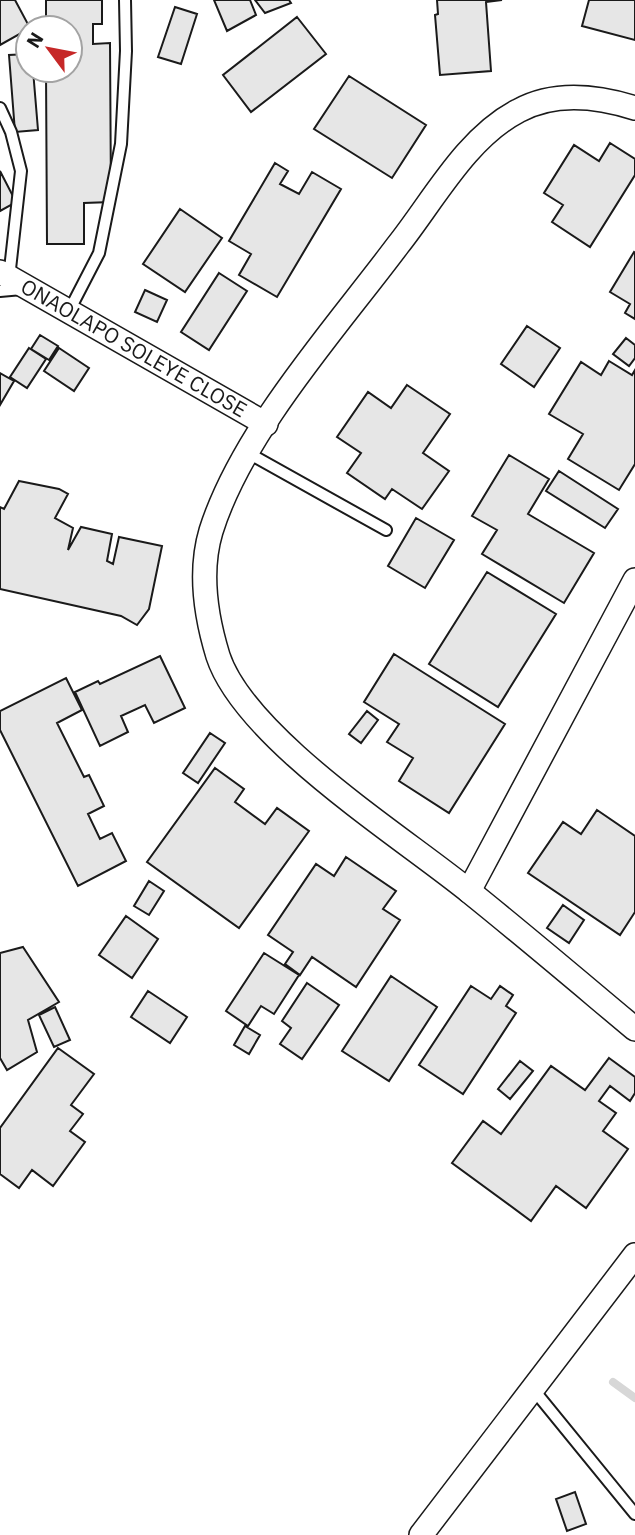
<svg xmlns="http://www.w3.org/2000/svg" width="635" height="1535" viewBox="0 0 635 1535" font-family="'IBM Plex Sans',sans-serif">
  <rect width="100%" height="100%" fill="#fff"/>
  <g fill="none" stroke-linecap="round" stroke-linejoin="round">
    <path stroke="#d7d7d7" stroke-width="8" d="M 613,1382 L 635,1398"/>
  </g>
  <path fill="#e6e6e6" stroke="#1a1a1a" stroke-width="2" d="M 0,0 L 15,0 L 30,28 L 0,45 Z
    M 46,0 L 102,0 L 102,24 L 93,24 L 93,44 L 110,43 L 111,202 L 84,203 L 84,244 L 47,244 L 46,70 L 70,70 L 70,28 L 46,28 Z
    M 214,0 L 250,0 L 256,15 L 227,31 Z
    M 255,0 L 289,0 L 291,3 L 265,13 Z
    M 437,0 L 502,0 L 486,2 L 491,71 L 440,75 L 435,15 L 438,14 Z
    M 589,0 L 635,0 L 635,40 L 582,26 Z
    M 175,7 L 197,14 L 181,64 L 158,57 Z
    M 297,17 L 326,54 L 251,112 L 223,75 Z
    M 28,54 L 28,70 L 33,70 L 38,130 L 15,132 L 9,55 Z
    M 349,76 L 426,125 L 392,178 L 314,129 Z
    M 610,143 L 635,159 L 635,175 L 590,247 L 552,222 L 563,205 L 544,193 L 574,145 L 599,161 Z
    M 275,163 L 288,171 L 280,184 L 299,194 L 312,172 L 341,189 L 277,297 L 239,275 L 251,254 L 229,241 Z
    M 0,171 L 16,202 L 0,211 Z
    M 180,209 L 222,238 L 185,292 L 143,264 Z
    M 634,252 L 635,253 L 635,319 L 625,313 L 630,304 L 610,292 Z
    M 219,273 L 247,291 L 209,350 L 181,332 Z
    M 145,290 L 167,300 L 157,322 L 135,312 Z
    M 527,326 L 560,348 L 534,387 L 501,364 Z
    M 40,335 L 58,346 L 49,360 L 31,349 Z
    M 626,338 L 635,345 L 635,358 L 629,366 L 613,354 Z
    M 29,348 L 46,359 L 27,388 L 10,377 Z
    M 59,348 L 89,368 L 74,391 L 44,371 Z
    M 609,361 L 632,375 L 635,370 L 635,464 L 619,490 L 568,459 L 583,434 L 549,414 L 581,362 L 601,375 Z
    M 0,373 L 14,381 L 0,405 Z
    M 407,385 L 450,414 L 423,453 L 449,471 L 422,509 L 392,489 L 385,499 L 347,473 L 361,453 L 337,437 L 368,392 L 391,408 Z
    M 509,455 L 549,479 L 528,514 L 594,553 L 564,603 L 482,554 L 497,530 L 472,516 Z
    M 559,471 L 618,509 L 605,528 L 546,491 Z
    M 19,481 L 59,489 L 68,494 L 55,518 L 73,528 L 68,550 L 81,527 L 112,534 L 107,561 L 113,564 L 119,537 L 162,546 L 149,609 L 137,625 L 121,616 L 0,589 L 0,507 L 4,509 Z
    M 416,518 L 454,540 L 425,588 L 388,566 Z
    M 487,572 L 556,614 L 498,707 L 429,664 Z
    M 394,654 L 505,724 L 449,813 L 399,781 L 413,758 L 387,742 L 399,724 L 364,702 Z
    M 160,656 L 185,708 L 154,723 L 145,705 L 121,716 L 128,732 L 100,746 L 75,692 L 98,681 L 100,684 Z
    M 66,678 L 82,710 L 57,723 L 84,777 L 89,775 L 104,806 L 88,814 L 100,839 L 112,833 L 126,861 L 78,886 L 0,730 L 0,711 Z
    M 367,711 L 378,720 L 361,743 L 349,734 Z
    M 210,733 L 225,743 L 198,783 L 183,773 Z
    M 215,768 L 244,789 L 235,802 L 265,824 L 277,808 L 309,831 L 239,928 L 147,862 Z
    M 597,810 L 635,836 L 635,912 L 620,935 L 528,873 L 563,822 L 581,834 Z
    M 346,857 L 396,891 L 383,909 L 400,920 L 356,987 L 312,957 L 300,975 L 285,964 L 293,952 L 268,935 L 316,864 L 334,876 Z
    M 149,881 L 164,891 L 149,915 L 134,906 Z
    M 563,905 L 584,920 L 569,943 L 547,928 Z
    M 126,916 L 158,939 L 132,978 L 99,955 Z
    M 23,947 L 59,1002 L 28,1020 L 37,1052 L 7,1070 L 0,1058 L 0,953 Z
    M 264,953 L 299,975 L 274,1014 L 261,1006 L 248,1026 L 226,1011 Z
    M 391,976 L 437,1007 L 389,1081 L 342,1051 Z
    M 307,983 L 339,1005 L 302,1059 L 280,1044 L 291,1028 L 282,1021 Z
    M 471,986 L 491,999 L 500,986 L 513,995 L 506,1006 L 516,1013 L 463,1094 L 419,1065 Z
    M 148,991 L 187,1017 L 170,1043 L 131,1017 Z
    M 55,1007 L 70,1040 L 54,1047 L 39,1015 Z
    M 245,1026 L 260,1035 L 249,1054 L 234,1045 Z
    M 58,1048 L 94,1074 L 71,1105 L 83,1114 L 70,1131 L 85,1142 L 53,1186 L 32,1170 L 19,1188 L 0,1174 L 0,1128 Z
    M 609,1058 L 635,1077 L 635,1093 L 630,1101 L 610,1086 L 599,1101 L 616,1113 L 603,1131 L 628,1149 L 586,1208 L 556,1186 L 531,1221 L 452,1163 L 483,1121 L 501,1134 L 551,1066 L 585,1090 Z
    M 520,1061 L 533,1071 L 510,1099 L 498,1089 Z
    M 575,1492 L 586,1524 L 567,1531 L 556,1499 Z"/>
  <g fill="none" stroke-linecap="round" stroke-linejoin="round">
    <g stroke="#1a1a1a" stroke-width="14">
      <path id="lane" d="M 0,108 L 11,132 L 21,171 L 9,278
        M 0,291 L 22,289
        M 69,311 L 99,253 L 121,144 L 126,51 L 125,0
        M 248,453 L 386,530
        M 533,1389 L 635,1514"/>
    </g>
    <g stroke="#1a1a1a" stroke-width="26">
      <g id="street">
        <path d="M 635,108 C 597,96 554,91 518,111 C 466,138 433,201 398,245 C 336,328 242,432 211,531 C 199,571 206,617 218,656 C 245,738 401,836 470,892 C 526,937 580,983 635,1029"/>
        <path id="s1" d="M 0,272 L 266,424"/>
        <path d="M 469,891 L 635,580"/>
        <path d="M 421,1535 L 635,1255"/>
      </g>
    </g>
    <use href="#lane" stroke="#fff" stroke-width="10"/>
    <use href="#street" stroke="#fff" stroke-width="23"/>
  </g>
  <g text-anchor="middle" stroke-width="5" stroke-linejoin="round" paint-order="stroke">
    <g font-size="21" fill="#1a1a1a" stroke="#fff">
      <text dy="7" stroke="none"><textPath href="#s1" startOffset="154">ONAOLAPO SOLEYE CLOSE</textPath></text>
    </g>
  </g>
  <g transform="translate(49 49) rotate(302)"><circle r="33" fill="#ffffff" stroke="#a3a3a3" stroke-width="2"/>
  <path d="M0-5L12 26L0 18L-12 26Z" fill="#c62828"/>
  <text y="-10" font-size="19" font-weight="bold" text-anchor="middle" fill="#1a1a1a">N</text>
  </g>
</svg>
